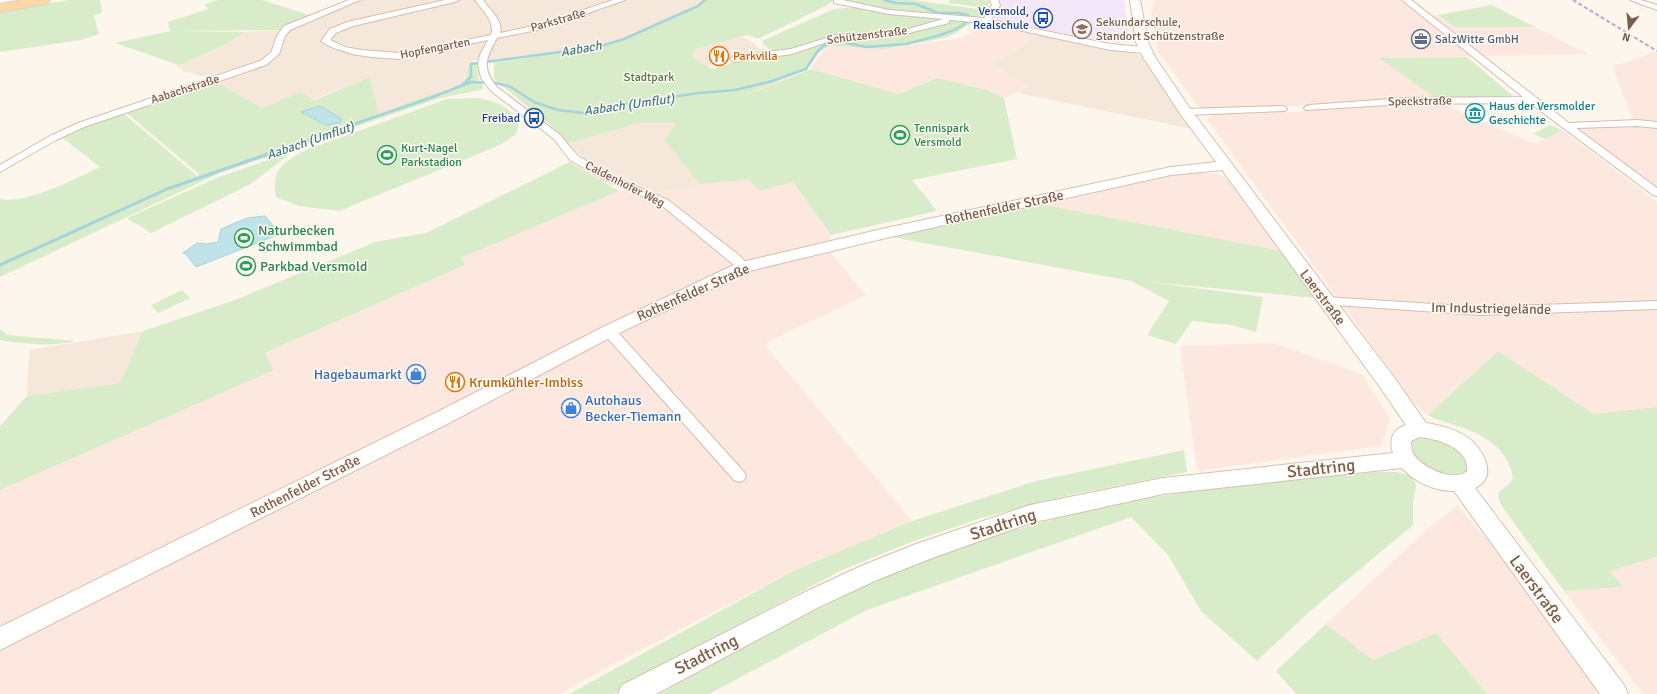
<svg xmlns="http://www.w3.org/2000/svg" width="1657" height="694" viewBox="0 0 1657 694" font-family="Signika,sans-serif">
  <rect width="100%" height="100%" fill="#fdf6ec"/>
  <path fill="#f5e8da" d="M 360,0 L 703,0 L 697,5 L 657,24 L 623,38 L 594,46 L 491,62 L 475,60 L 467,64 L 463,85 L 422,97 L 379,114 L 370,77 L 315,99 L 301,92 L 262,108 L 211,79 L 183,71 L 178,66 L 226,44 L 245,32 L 287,30 Z
    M 1038,35 L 1093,46 L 1131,52 L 1144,57 L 1192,129 L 1018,93 L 1030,87 L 991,64 L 1009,55 Z
    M 743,37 L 754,43 L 761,51 L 742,55 L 708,66 L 692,57 L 694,49 L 714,43 Z
    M 640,123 L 678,123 L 664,140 L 700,184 L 658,193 L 587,162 L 569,143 Z
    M 143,331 L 120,383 L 27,396 L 29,350 Z"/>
  <path fill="#fde8e0" d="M 1156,0 L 1400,0 L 1420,16 L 1438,15 L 1454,27 L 1535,27 L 1588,54 L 1380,58 L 1435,98 L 1375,100 L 1282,107 L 1200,109 L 1157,50 L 1151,10 Z
    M 988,24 L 1038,35 L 1009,55 L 992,64 L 1031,87 L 1004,98 L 987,90 L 937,78 L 899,94 L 811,69 L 818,56 L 830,46 L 884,49 L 962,38 Z
    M 1654,52 L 1657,53 L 1657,122 L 1632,119 L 1613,67 Z
    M 1449,104 L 1454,109 L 1535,144 L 1562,130 L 1657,202 L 1657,407 L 1595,414 L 1498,351 L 1428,415 L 1414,403 L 1207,119 L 1218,113 L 1296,112 L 1378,105 Z
    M 1640,125 L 1657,127 L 1657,189 L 1582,132 L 1580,127 Z
    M 1197,172 L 1216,174 L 1225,177 L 1233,183 L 1283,251 L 1039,204 L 1167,176 Z
    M 749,180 L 760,191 L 793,182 L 831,235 L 829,251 L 866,295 L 764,344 L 912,521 L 795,570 L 608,667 L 560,694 L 0,694 L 0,490 L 273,370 L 264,354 L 465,265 L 461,258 L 619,191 L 658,193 L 700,184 Z
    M 1274,343 L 1362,374 L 1390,419 L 1381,446 L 1197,471 L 1180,346 Z
    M 1457,506 L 1490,543 L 1601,694 L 1487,694 L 1436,633 L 1373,660 L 1326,624 L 1423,533 Z
    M 1657,557 L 1657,694 L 1643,694 L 1564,591 L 1623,587 L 1610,571 Z"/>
  <path fill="#f3e8fa" d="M 998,0 L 1124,0 L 1130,42 L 1118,43 L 1071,36 L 996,20 L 994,18 L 1000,5 Z"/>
  <path fill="#d8ecc9" d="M 69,0 L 100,0 L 102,12 L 94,16 L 99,34 L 81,40 L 0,52 L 0,12 Z
    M 218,0 L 262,0 L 312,16 L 282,30 L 173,31 L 245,32 L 226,44 L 178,66 L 176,64 L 115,43 L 170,31 L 168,22 L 208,9 L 205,4 Z
    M 705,0 L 834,0 L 824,7 L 760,38 L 755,38 L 748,35 L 694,49 L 692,57 L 713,69 L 737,61 L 787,54 L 834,39 L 898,34 L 956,19 C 927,16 872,13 847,0 L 913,0 L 985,10 L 982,16 L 956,33 L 945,38 L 884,49 L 830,46 L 819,52 L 807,69 L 739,98 L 811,69 L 899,94 L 937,78 L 987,90 L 1004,98 L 1017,159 L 912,180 L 937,211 L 831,235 L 793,182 L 760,191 L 749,180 L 700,184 L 664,140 L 677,123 L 640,123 L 569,143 L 549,124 L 494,79 L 494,63 L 596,47 L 624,39 L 698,6 Z
    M 950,0 L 986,0 L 990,1 L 987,8 L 948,3 Z
    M 1492,5 L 1535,27 L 1454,27 L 1438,15 Z
    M 856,7 L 945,19 L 905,31 L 836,36 L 819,40 L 795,49 L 773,52 L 763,44 L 763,41 L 764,40 L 834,9 Z
    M 1467,57 L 1513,96 L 1506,98 L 1435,98 L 1379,58 Z
    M 472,62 L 477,62 L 478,78 L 484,88 L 480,90 L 440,98 L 220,173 L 0,277 L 0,199 C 26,205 76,178 100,167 L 60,136 L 122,112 L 197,176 L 199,174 L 124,111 L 215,81 L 262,108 L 301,92 L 315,100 L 370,77 L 379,114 L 371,117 L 422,97 L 464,85 L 468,64 Z
    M 478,98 C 499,103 507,104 519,123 L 516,134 L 500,145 L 339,211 L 299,206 L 276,197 C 271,168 283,163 306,150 L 447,99 Z
    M 1550,125 L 1562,130 L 1545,139 L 1533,134 Z
    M 292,152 L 251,184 L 151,233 L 127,218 L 219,177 Z
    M 570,162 L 619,191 L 461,258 L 465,265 L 265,353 L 274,370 L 0,490 L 0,426 L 27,396 L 120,383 L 143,331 L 235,300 L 375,242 L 426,233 Z
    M 1039,204 L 1283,251 L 1315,298 L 1150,282 L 1263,297 L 1256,332 L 1231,325 L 1192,321 L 1176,344 L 1147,335 L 1169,301 L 1131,281 L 886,236 Z
    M 182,290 L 190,298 L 158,313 L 151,305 Z
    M 0,329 L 7,335 L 76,341 C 52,347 24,344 0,340 Z
    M 1498,351 L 1594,414 L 1657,407 L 1657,557 L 1610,571 L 1623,587 L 1564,591 L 1501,505 C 1493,487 1507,491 1513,478 C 1509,449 1483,434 1457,426 C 1447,422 1438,421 1428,415 Z
    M 1426,434 L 1465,452 L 1469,474 L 1449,478 L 1417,463 L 1408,443 L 1410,439 Z
    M 1184,450 L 1187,472 L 1070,495 L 981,518 L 911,542 L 840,571 L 690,651 L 614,694 L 569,694 L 795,570 L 912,521 L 1036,481 Z
    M 1376,472 L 1397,472 L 1412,476 L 1416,485 L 1413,504 L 1413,525 L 1310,611 L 1257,661 L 1201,611 L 1168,555 L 1131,517 L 867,610 L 709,694 L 659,694 L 760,638 L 871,583 L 969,543 L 1105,505 L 1212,488 Z
    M 1326,624 L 1373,660 L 1436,633 L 1487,694 L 1296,694 L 1276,671 Z"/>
  <path fill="#bfe3e8" stroke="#a5d3da" d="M 320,106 L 342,119 L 340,123 L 326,125 L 301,112 Z
    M 265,216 L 280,234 L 196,267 L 186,254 L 183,253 L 197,243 L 206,244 L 218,242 L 221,229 L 247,218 Z"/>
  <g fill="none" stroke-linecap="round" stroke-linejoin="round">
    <path stroke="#a5d3da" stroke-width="2.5" d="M 463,84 L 471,77 L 471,64 L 597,47 L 624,39 L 698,6 L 705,0
      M 360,122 L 430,98 L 471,82 L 496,83 L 511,87 L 534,102 L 558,110 L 584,113 L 624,104 L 699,93 L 735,90 L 772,81 L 806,69 L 817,52 L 823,46 L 832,42 L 842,42 L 866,47 L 906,44 L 937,36 L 952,31 L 963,25 L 970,18 L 968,15 L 959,13 L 938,13 L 916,4 L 896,3 L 884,0"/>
    <path stroke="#a5d3da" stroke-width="3" d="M 0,265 L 167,189 L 363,121"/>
    <g stroke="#d1beb0" stroke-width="2">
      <path id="street" d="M 349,0 L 360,0 L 290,30 L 285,36 L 279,54 L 266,65 L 84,127 L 56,140 L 0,172 L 0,165 L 50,136 L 78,123 L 260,61 L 271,53 L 277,36 L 284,26 Z
        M 445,0 L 459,0 L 455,2 L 353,26 L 336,33 L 330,40 L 345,47 L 361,50 L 400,53 L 491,35 C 496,22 482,10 475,0 L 483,0 C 489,9 504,21 500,33 L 538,25 L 613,0 L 625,0 L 543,29 L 497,38 C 486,58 481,68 497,87 L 560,135 L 578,156 L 611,175 L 668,200 L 740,256 L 750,267 L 748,270 L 740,270 L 660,204 L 603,179 L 570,160 L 554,139 L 491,91 L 481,78 L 478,64 L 480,55 L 488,40 L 400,59 L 371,57 L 352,54 L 331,47 L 321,41 L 330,29 L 347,22 Z
        M 834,0 L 843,0 L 889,10 L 984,18 L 992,5 L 990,0 L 998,0 L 1000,5 L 991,20 L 1110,44 L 1145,47 L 1149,50 L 1145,53 L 1110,50 L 986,23 L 949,20 L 949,23 L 905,34 L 836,39 L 792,54 L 734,62 L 730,59 L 734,56 L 791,49 L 836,35 L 905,30 L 943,19 L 889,14 L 834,3 Z
        M 1402,0 L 1411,0 L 1569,123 L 1637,120 L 1657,122 L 1657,128 L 1637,126 L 1576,128 L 1657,188 L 1657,196 L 1653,195 L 1530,103 L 1405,104 L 1306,110 L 1304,108 L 1306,106 L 1309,105 L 1405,98 L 1523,97 Z
        M 1630,0 L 1641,0 L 1657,5 L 1657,10 Z
        M 1282,106 L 1285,107 L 1287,109 L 1285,111 L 1186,115 L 1181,112 L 1186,109 Z
        M 1326,297 L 1480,307 L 1657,301 L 1657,309 L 1480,315 L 1322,304 L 1320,301 L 1322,298 Z
        M 609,327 L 614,328 L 744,472 L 746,476 L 744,480 L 739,482 L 734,480 L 604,334 L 603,331 L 604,328 Z"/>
    </g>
    <g stroke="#d6c0b0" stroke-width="2">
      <path id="secondary" d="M 1130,0 L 1140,0 L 1148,42 L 1155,57 L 1191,110 L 1396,380 L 1426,423 C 1440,425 1455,429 1467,437 C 1483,448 1499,477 1475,488 L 1624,685 L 1628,694 L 1600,694 L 1454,491 C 1435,491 1414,482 1402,468 L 1163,494 L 1031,523 L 932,558 L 877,580 L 819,607 L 656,694 L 618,694 L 622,685 L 803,593 L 861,566 L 916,544 L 1030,505 L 1163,478 L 1393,453 C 1389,440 1392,429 1406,425 L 1382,390 L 1222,170 L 1171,175 L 886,238 L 749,271 L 615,335 L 453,421 L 0,650 L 0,627 L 439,411 L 603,327 L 738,263 L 886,228 L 1171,167 L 1216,162 L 1181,115 L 1143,57 L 1136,42 ZM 1420,437 C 1437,439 1470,448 1467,471 C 1454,483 1420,467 1413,453 C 1411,449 1411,445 1411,441 Z"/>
    </g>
    <g stroke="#dad1cd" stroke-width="2">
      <path id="primary" d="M 23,0 L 50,0 L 48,3 L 44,4 L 0,12 L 0,4 Z"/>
    </g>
    <use href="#street" fill="#fff" fill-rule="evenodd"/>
    <use href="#secondary" fill="#fff" fill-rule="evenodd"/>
    <use href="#primary" fill="#fbd9a5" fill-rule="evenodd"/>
    <path stroke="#b9a8c9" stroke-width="2" stroke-dasharray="4 2.5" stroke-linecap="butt" d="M 1573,0 L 1657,51"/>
  </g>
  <defs>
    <g id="bus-ring" transform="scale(1)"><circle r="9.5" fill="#fffaf3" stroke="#1a4fb4" stroke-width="1.5"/><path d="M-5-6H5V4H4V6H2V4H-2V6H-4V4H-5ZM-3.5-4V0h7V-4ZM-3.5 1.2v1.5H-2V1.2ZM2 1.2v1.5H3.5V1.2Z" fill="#1a4fb4"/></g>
    <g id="school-ring" transform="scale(1)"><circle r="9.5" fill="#fffaf3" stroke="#8d6e63" stroke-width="1.5"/><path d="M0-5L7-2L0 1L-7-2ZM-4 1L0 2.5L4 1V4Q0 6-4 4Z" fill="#8d6e63"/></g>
    <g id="office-ring" transform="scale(1)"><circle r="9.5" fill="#fffaf3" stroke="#5c6f8a" stroke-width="1.5"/><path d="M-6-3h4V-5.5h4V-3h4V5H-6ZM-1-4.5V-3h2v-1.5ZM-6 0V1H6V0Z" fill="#5c6f8a"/></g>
    <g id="restaurant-ring" transform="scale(1)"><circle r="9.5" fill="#fffaf3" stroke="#e8710a" stroke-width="1.5"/><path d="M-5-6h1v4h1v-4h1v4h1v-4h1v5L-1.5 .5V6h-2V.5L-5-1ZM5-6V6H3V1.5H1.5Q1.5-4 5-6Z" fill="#e8710a"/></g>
    <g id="museum-ring" transform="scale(1)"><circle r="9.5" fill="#fffaf3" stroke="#0f9aa8" stroke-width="1.5"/><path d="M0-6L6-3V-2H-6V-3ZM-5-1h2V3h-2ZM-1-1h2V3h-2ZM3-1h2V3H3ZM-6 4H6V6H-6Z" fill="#0f9aa8"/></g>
    <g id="stadium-ring" transform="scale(1)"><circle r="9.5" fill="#fffaf3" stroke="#2e9e5b" stroke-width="1.5"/><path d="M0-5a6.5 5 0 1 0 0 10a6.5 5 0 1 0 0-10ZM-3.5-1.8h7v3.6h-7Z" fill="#2e9e5b"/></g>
    <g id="shop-ring" transform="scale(1)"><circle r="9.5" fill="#fffaf3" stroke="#3f7fe0" stroke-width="1.5"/><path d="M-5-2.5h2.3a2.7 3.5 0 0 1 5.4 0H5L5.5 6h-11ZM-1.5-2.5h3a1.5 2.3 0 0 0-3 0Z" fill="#3f7fe0"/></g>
  </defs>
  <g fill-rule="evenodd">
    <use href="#bus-ring" x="1043" y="18"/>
    <use href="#school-ring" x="1082" y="29"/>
    <use href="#office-ring" x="1421" y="39"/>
    <use href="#restaurant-ring" x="719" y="56"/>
    <use href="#museum-ring" x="1475" y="113"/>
    <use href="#bus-ring" x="534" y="118"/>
    <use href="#stadium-ring" x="900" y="135"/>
    <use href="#stadium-ring" x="387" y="155"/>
    <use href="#stadium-ring" x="244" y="238"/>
    <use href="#stadium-ring" x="246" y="266"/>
    <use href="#shop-ring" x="416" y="374"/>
    <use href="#restaurant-ring" x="455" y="382"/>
    <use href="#shop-ring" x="571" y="408"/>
  </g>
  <g text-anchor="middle" stroke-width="3" stroke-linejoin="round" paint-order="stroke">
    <g font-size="12" fill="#164399" stroke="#fffaf3" text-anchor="end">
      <text x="1029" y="15">Versmold,<tspan x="1029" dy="14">Realschule</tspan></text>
      <text x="520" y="122">Freibad</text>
    </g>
    <g font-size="12" fill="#7a5c4d" stroke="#fffaf3">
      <text transform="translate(558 20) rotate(-16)" y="4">Parkstraße</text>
      <text transform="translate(867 35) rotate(-7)" y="4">Schützenstraße</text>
      <text transform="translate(435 48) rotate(-11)" y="4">Hopfengarten</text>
      <text transform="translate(185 89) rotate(-18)" y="4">Aabachstraße</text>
      <text transform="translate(1420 101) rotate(-1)" y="4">Speckstraße</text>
      <text transform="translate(625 184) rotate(27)" y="4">Caldenhofer Weg</text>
    </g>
    <g font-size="12" fill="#785e54" stroke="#fffaf3" text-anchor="start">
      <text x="1096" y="26">Sekundarschule,<tspan x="1096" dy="14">Standort Schützenstraße</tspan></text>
    </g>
    <g font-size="12" fill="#4e5e75" stroke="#fffaf3" text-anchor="start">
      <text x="1435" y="43">SalzWitte GmbH</text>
    </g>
    <g font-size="12" fill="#c56008" stroke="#fffaf3" text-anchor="start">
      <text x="733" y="60">Parkvilla</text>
    </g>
    <g font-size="12" fill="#537a41" stroke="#fffaf3">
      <text x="649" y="81">Stadtpark</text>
    </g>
    <g font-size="12" fill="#0d838f" stroke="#fffaf3" text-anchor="start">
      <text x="1489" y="110">Haus der Versmolder<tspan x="1489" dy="14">Geschichte</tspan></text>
    </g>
    <g font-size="12" fill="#27864d" stroke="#fffaf3" text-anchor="start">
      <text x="914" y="132">Tennispark<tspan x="914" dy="14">Versmold</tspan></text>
      <text x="401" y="152">Kurt-Nagel<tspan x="401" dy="14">Parkstadion</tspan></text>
    </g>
    <g font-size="13" font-style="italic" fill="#437c86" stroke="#fffaf3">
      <text transform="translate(581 48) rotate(-10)" y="5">Aabach</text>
      <text transform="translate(629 104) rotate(-8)" y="5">Aabach (Umflut)</text>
      <text transform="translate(310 140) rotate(-19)" y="5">Aabach (Umflut)</text>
    </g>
    <g font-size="14" fill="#7a5c4d" stroke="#fffaf3">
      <text transform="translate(1004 207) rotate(-12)" y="5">Rothenfelder Straße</text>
      <text transform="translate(693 292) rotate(-24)" y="5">Rothenfelder Straße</text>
      <text transform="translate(1323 297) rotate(53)" y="5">Laerstraße</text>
      <text transform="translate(1491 308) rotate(1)" y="5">Im Industriegelände</text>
      <text transform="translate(305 486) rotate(-27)" y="5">Rothenfelder Straße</text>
    </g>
    <g font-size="14" fill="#27864d" stroke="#fffaf3" text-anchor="start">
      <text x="258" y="235">Naturbecken<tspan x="258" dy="16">Schwimmbad</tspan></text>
      <text x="260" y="271">Parkbad Versmold</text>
    </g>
    <g font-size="14" fill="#366cbe" stroke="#fffaf3" text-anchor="end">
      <text x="402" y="379">Hagebaumarkt</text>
      <text x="585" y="405" text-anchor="start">Autohaus<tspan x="585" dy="16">Becker-Tiemann</tspan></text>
    </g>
    <g font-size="14" fill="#c56008" stroke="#fffaf3" text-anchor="start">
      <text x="469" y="387">Krumkühler-Imbiss</text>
    </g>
    <g font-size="17" fill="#7a5c4d" stroke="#fffaf3">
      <text transform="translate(1321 468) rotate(-6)" y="6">Stadtring</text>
      <text transform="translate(1003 524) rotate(-18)" y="6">Stadtring</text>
      <text transform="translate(1537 589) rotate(54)" y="6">Laerstraße</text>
      <text transform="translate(706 654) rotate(-27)" y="6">Stadtring</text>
    </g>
  </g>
  <g transform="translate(1629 28) rotate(196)" stroke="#fffaf3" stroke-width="3" paint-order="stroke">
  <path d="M0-3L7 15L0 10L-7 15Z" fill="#7a5c4d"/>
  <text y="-6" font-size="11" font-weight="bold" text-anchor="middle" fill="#7a5c4d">N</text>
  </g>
</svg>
